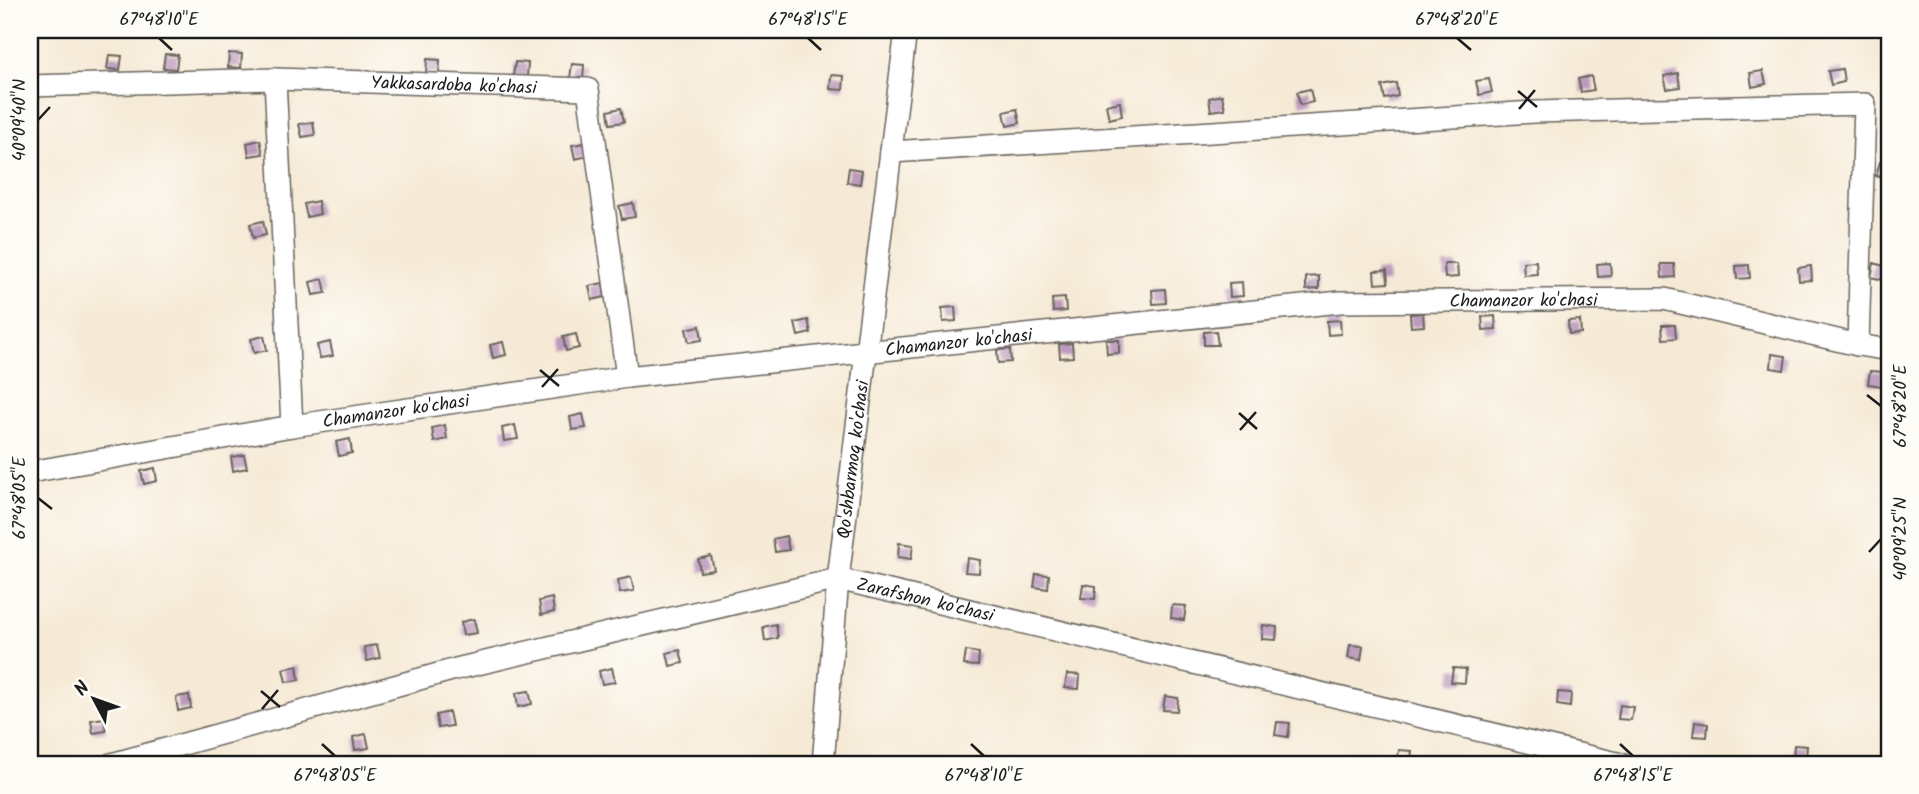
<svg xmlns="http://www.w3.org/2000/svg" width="1919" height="794" viewBox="0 0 1919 794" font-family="Kalam,sans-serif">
  <rect width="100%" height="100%" fill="#fdfcf7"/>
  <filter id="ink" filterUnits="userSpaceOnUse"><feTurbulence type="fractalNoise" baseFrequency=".0143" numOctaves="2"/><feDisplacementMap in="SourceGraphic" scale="14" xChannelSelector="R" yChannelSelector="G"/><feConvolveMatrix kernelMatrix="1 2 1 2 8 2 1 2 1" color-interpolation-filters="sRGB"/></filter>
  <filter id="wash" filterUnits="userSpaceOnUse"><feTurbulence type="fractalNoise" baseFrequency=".00686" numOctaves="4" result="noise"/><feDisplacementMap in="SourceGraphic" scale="28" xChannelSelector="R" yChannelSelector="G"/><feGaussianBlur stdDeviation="1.57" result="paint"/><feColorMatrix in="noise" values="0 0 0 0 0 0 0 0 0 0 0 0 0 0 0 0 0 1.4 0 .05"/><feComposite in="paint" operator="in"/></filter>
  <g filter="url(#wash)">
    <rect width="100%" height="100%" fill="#f6ead6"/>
    <g id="blocks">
      <path fill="#bc9abd" d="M 229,53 L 242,54 L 241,68 L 228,67 Z
        M 165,54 L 178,55 L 176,69 L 163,68 Z
        M 109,55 L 122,56 L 120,70 L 107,69 Z
        M 427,59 L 440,60 L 439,74 L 426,73 Z
        M 515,62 L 528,63 L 527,77 L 513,76 Z
        M 572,64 L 584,65 L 583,79 L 570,78 Z
        M 1842,69 L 1844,82 L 1831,85 L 1828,71 Z
        M 1763,71 L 1766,84 L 1752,87 L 1750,73 Z
        M 1678,73 L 1680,87 L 1667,89 L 1664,76 Z
        M 831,75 L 844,76 L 843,90 L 830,89 Z
        M 1591,76 L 1594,90 L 1581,92 L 1578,79 Z
        M 1489,79 L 1492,92 L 1479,95 L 1476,81 Z
        M 1396,83 L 1398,96 L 1385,99 L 1382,86 Z
        M 1310,89 L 1313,102 L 1300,105 L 1297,92 Z
        M 1222,95 L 1225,109 L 1211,111 L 1209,98 Z
        M 1120,102 L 1122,116 L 1109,119 L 1106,105 Z
        M 621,108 L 624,122 L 610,124 L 608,111 Z
        M 1017,109 L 1020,123 L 1007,126 L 1004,112 Z
        M 313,122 L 315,135 L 302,137 L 299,124 Z
        M 260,140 L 263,154 L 249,156 L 247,143 Z
        M 585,143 L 588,156 L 575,159 L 572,145 Z
        M 1880,162 L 1889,165 L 1889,179 L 1876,176 Z
        M 849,168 L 862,170 L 860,184 L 847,182 Z
        M 318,201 L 320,214 L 307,217 L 304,204 Z
        M 633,203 L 635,217 L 622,219 L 619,206 Z
        M 263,221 L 266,235 L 253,238 L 250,224 Z
        M 1536,261 L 1537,274 L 1524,275 L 1523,262 Z
        M 1610,263 L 1611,276 L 1598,277 L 1597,264 Z
        M 1874,263 L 1887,267 L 1883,280 L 1871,277 Z
        M 1444,264 L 1457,264 L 1458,277 L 1445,278 Z
        M 1661,264 L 1674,264 L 1675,277 L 1662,278 Z
        M 1749,265 L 1750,278 L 1737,279 L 1736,266 Z
        M 1811,266 L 1812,280 L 1799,281 L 1798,268 Z
        M 1387,270 L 1388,283 L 1375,284 L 1374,271 Z
        M 1319,276 L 1319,289 L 1306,290 L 1306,277 Z
        M 323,279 L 326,293 L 313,295 L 310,282 Z
        M 1242,282 L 1243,296 L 1230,297 L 1229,283 Z
        M 603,283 L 605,297 L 592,300 L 589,286 Z
        M 1165,289 L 1166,303 L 1153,304 L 1152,290 Z
        M 1065,298 L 1066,311 L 1053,312 L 1052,299 Z
        M 955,307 L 956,321 L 943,322 L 942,308 Z
        M 1423,313 L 1424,326 L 1411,327 L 1410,314 Z
        M 1495,316 L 1496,329 L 1483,330 L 1482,317 Z
        M 808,320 L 811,333 L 798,336 L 795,323 Z
        M 1340,320 L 1341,334 L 1328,335 L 1327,321 Z
        M 1580,320 L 1581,333 L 1569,334 L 1568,321 Z
        M 1662,325 L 1675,325 L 1676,338 L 1663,339 Z
        M 700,326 L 702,340 L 689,342 L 686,329 Z
        M 1216,331 L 1218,345 L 1204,345 L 1204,332 Z
        M 576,334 L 579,348 L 566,351 L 563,337 Z
        M 264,336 L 267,350 L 254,353 L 251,339 Z
        M 1106,340 L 1119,340 L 1119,353 L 1107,354 Z
        M 330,342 L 333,356 L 320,358 L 317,345 Z
        M 503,342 L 506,355 L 493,358 L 490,345 Z
        M 1072,343 L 1073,357 L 1060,358 L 1059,344 Z
        M 1010,349 L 1011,362 L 998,363 L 997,350 Z
        M 1772,354 L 1786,356 L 1784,370 L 1771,368 Z
        M 1870,371 L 1883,372 L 1882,386 L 1868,384 Z
        M 583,414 L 586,428 L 572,430 L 570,417 Z
        M 445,425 L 447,439 L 434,442 L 432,428 Z
        M 515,425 L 518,439 L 504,441 L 502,428 Z
        M 350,439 L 352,453 L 339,456 L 336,442 Z
        M 244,455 L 247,468 L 233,471 L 231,457 Z
        M 155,468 L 157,481 L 144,484 L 141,471 Z
        M 786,536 L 789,550 L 775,552 L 773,539 Z
        M 899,543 L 913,545 L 911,559 L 898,557 Z
        M 711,556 L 714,570 L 700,572 L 698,559 Z
        M 967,558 L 980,560 L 979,573 L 965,572 Z
        M 1036,574 L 1049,575 L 1048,589 L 1034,587 Z
        M 631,577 L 634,591 L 620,593 L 618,580 Z
        M 1083,584 L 1096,586 L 1095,599 L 1081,598 Z
        M 552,598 L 554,612 L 541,615 L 539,601 Z
        M 1172,605 L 1186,606 L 1184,620 L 1171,618 Z
        M 474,619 L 477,633 L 463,635 L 461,622 Z
        M 776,624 L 778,638 L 765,641 L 763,627 Z
        M 1263,625 L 1277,627 L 1276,640 L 1262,639 Z
        M 377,645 L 380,658 L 367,661 L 364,647 Z
        M 1350,645 L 1363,646 L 1361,660 L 1348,658 Z
        M 680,650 L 683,663 L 670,666 L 667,653 Z
        M 966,651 L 979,653 L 978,666 L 964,665 Z
        M 297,666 L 299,680 L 286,682 L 283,669 Z
        M 612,668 L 615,682 L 602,684 L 599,671 Z
        M 1453,668 L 1466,669 L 1465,683 L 1451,682 Z
        M 1067,674 L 1080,675 L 1079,689 L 1065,688 Z
        M 529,691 L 532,704 L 518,707 L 516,693 Z
        M 1558,692 L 1571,693 L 1570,707 L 1557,705 Z
        M 189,695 L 191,708 L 178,711 L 176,697 Z
        M 1165,696 L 1178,698 L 1177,711 L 1163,710 Z
        M 1620,705 L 1633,707 L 1631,720 L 1618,719 Z
        M 449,712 L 452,726 L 438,728 L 436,715 Z
        M 104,718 L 106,731 L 93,733 L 91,720 Z
        M 1277,722 L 1290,723 L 1288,737 L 1275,735 Z
        M 1695,722 L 1708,724 L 1707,737 L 1693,736 Z
        M 366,734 L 369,748 L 355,750 L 353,737 Z
        M 1794,745 L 1807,746 L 1806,760 L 1793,758 Z
        M 1399,750 L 1412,751 L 1410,764 L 1397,763 Z
        M 277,758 L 279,764 L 265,764 L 264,761 Z"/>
    </g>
  </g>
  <g filter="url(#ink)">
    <use href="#blocks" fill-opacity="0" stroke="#68645d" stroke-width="2"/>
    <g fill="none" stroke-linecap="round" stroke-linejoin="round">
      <g stroke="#68645d" stroke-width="24">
        <g id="street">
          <path d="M 275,79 L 292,426"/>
          <path id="s1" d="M 30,86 L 275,79 L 588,89 L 627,377"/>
          <path d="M 891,152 L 1534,112 L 1865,104 L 1858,345"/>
          <path id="s2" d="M 30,472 L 292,426 L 627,377 L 1340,302 L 1664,299 L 1858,345 L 1889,350"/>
          <path id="s3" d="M 111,764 L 456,669 L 838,579 L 1621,764"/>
          <path id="s4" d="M 823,764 L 838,579 L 906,30"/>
        </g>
      </g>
      <use href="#street" stroke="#fff" stroke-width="21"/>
    </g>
  </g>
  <path fill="none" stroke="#1c1c1c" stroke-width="2.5" d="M 159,38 L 172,50M 808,38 L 821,50M 1457,38 L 1471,50M 1518,91 L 1537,107M 1519,109 L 1535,90M 38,120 L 50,107M 540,370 L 559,386M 542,387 L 558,369M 1867,395 L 1881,406M 1239,413 L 1257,429M 1240,430 L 1256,412M 38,498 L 52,509M 1869,552 L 1881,539M 261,691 L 280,707M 262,709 L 278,690M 322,744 L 335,756M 971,744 L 984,756M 1620,744 L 1633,756"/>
  <g text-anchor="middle" stroke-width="6" stroke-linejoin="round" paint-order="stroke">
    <g font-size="18" fill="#1c1c1c" stroke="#fdfcf7">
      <text dy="6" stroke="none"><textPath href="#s1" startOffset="424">Yakkasardoba ko'chasi</textPath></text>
      <text dy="6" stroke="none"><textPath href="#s2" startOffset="1505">Chamanzor ko'chasi</textPath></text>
      <text dy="6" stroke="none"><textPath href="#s2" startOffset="938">Chamanzor ko'chasi</textPath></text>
      <text dy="6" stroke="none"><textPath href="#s2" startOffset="371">Chamanzor ko'chasi</textPath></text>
      <text dy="6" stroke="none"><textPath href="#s4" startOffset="306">Qo'shbarmoq ko'chasi</textPath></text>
      <text dy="6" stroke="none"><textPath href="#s3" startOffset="840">Zarafshon ko'chasi</textPath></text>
    </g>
  </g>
  <rect width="1919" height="794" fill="none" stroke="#fdfcf7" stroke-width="77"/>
  <g transform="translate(94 699) rotate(311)" stroke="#fdfcf7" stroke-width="5" paint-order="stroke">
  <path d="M0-5L12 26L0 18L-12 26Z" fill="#1c1c1c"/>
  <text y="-10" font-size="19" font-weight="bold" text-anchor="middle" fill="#1c1c1c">N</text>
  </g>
  <rect x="38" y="38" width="1843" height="718" fill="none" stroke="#1c1c1c" stroke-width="2.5"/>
  <g font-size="18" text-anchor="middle" fill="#1c1c1c">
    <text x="159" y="25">67°48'10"E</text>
    <text x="808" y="25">67°48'15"E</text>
    <text x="1457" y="25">67°48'20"E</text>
    <text transform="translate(19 120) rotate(-90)" y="6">40°09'40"N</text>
    <text transform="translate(1900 406) rotate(-90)" y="6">67°48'20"E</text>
    <text transform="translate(19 498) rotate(-90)" y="6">67°48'05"E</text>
    <text transform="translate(1900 539) rotate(-90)" y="6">40°09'25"N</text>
    <text x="335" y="781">67°48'05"E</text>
    <text x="984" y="781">67°48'10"E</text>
    <text x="1633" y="781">67°48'15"E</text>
  </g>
</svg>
